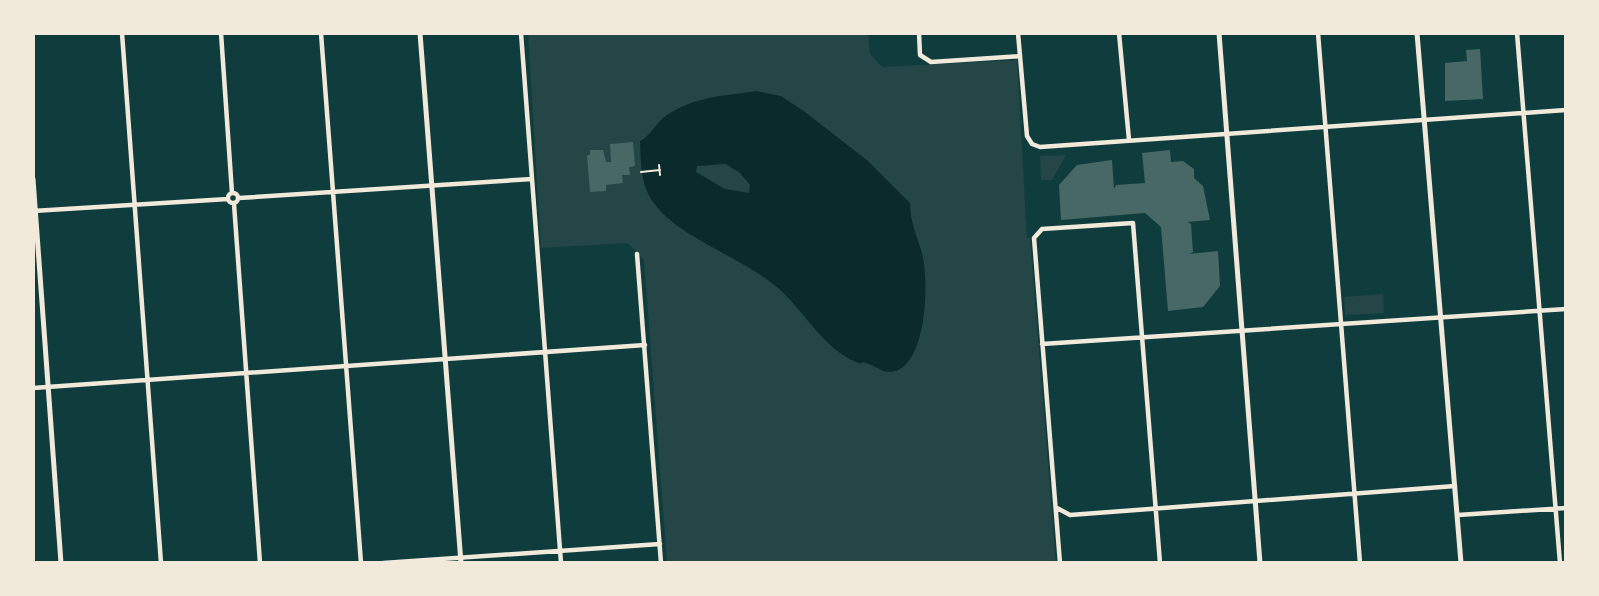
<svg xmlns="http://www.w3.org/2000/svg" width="1599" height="596" viewBox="0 0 1599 596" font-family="'Titillium Web',sans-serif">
  <rect width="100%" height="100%" fill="#0f3d3e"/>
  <path fill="#244646" d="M 528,33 L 868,33 L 870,54 L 882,67 L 1017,60 L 1027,238 L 1030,238 L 1056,563 L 667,563 L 644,260 L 628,243 L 541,248 Z
    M 1066,155 L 1052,180 L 1041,180 L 1040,156 Z
    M 1383,294 L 1384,313 L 1345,315 L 1344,297 Z"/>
  <path fill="#0a2a2b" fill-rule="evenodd" d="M 756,91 L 781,96 L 805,112 L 868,161 L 910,203 C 910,222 917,236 922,253 C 929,281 927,353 900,369 C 885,377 880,367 866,363 C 858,361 864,366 856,362 C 823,348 805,312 779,289 C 745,258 678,238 653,202 C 640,183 641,162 640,141 C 651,136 656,122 667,115 C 696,96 724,96 756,91 ZM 726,164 L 740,173 L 750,185 L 749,193 L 725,189 L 696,172 L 697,166 Z"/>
  <path fill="#486865" d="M 1480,49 L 1483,99 L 1445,101 L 1445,63 L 1467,61 L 1466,50 Z
    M 633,142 L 635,166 L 629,167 L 630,175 L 622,175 L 623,183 L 606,185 L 606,191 L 590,192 L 587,155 L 590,155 L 590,150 L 603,150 L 606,162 L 611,162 L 610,144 Z
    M 1170,150 L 1171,162 L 1183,161 L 1194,169 L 1194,178 L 1203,186 L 1210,220 L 1187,222 L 1191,224 L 1193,252 L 1189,254 L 1218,251 L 1220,286 L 1203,307 L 1168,311 L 1161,227 L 1145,213 L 1061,220 L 1059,185 L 1077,165 L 1112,160 L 1114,189 L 1116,185 L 1145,183 L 1142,153 Z"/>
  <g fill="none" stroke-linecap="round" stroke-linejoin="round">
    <path stroke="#f1e9da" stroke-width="2" d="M 659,165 L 660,175
      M 641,172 L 660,170"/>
    <path stroke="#f1e9da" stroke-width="4.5" d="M 122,33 L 161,563
      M 221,33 L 232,193
      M 321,33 L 361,563
      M 521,33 L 561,563
      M 919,33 L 920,55 L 931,62 L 1020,56
      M 1018,33 L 1027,136 L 1032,144 L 1040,147 L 1566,110
      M 1119,33 L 1129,140
      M 1318,33 L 1360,563
      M 1517,33 L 1560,563
      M228 198a5 5 0 1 1 10 0a5 5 0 1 1-10 0Z
      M 239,198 L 532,179
      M 234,204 L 260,563
      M 33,211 L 228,199
      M 637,254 L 661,563
      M 1042,344 L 1566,309
      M 33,388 L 645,345
      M 1057,508 L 1070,515 L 1455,486
      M 1458,515 L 1566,508
      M 383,563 L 660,544
      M 1060,563 L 1034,238 L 1042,229 L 1133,223 L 1160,563"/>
    <path stroke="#f1e9da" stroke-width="5" d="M 420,33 L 461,563
      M 1219,33 L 1260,563
      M 1417,33 L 1461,563"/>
    <path stroke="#f1e9da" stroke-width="5" d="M 33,179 L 61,563"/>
  </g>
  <rect width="1599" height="596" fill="none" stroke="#f1e9da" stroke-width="70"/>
</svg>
